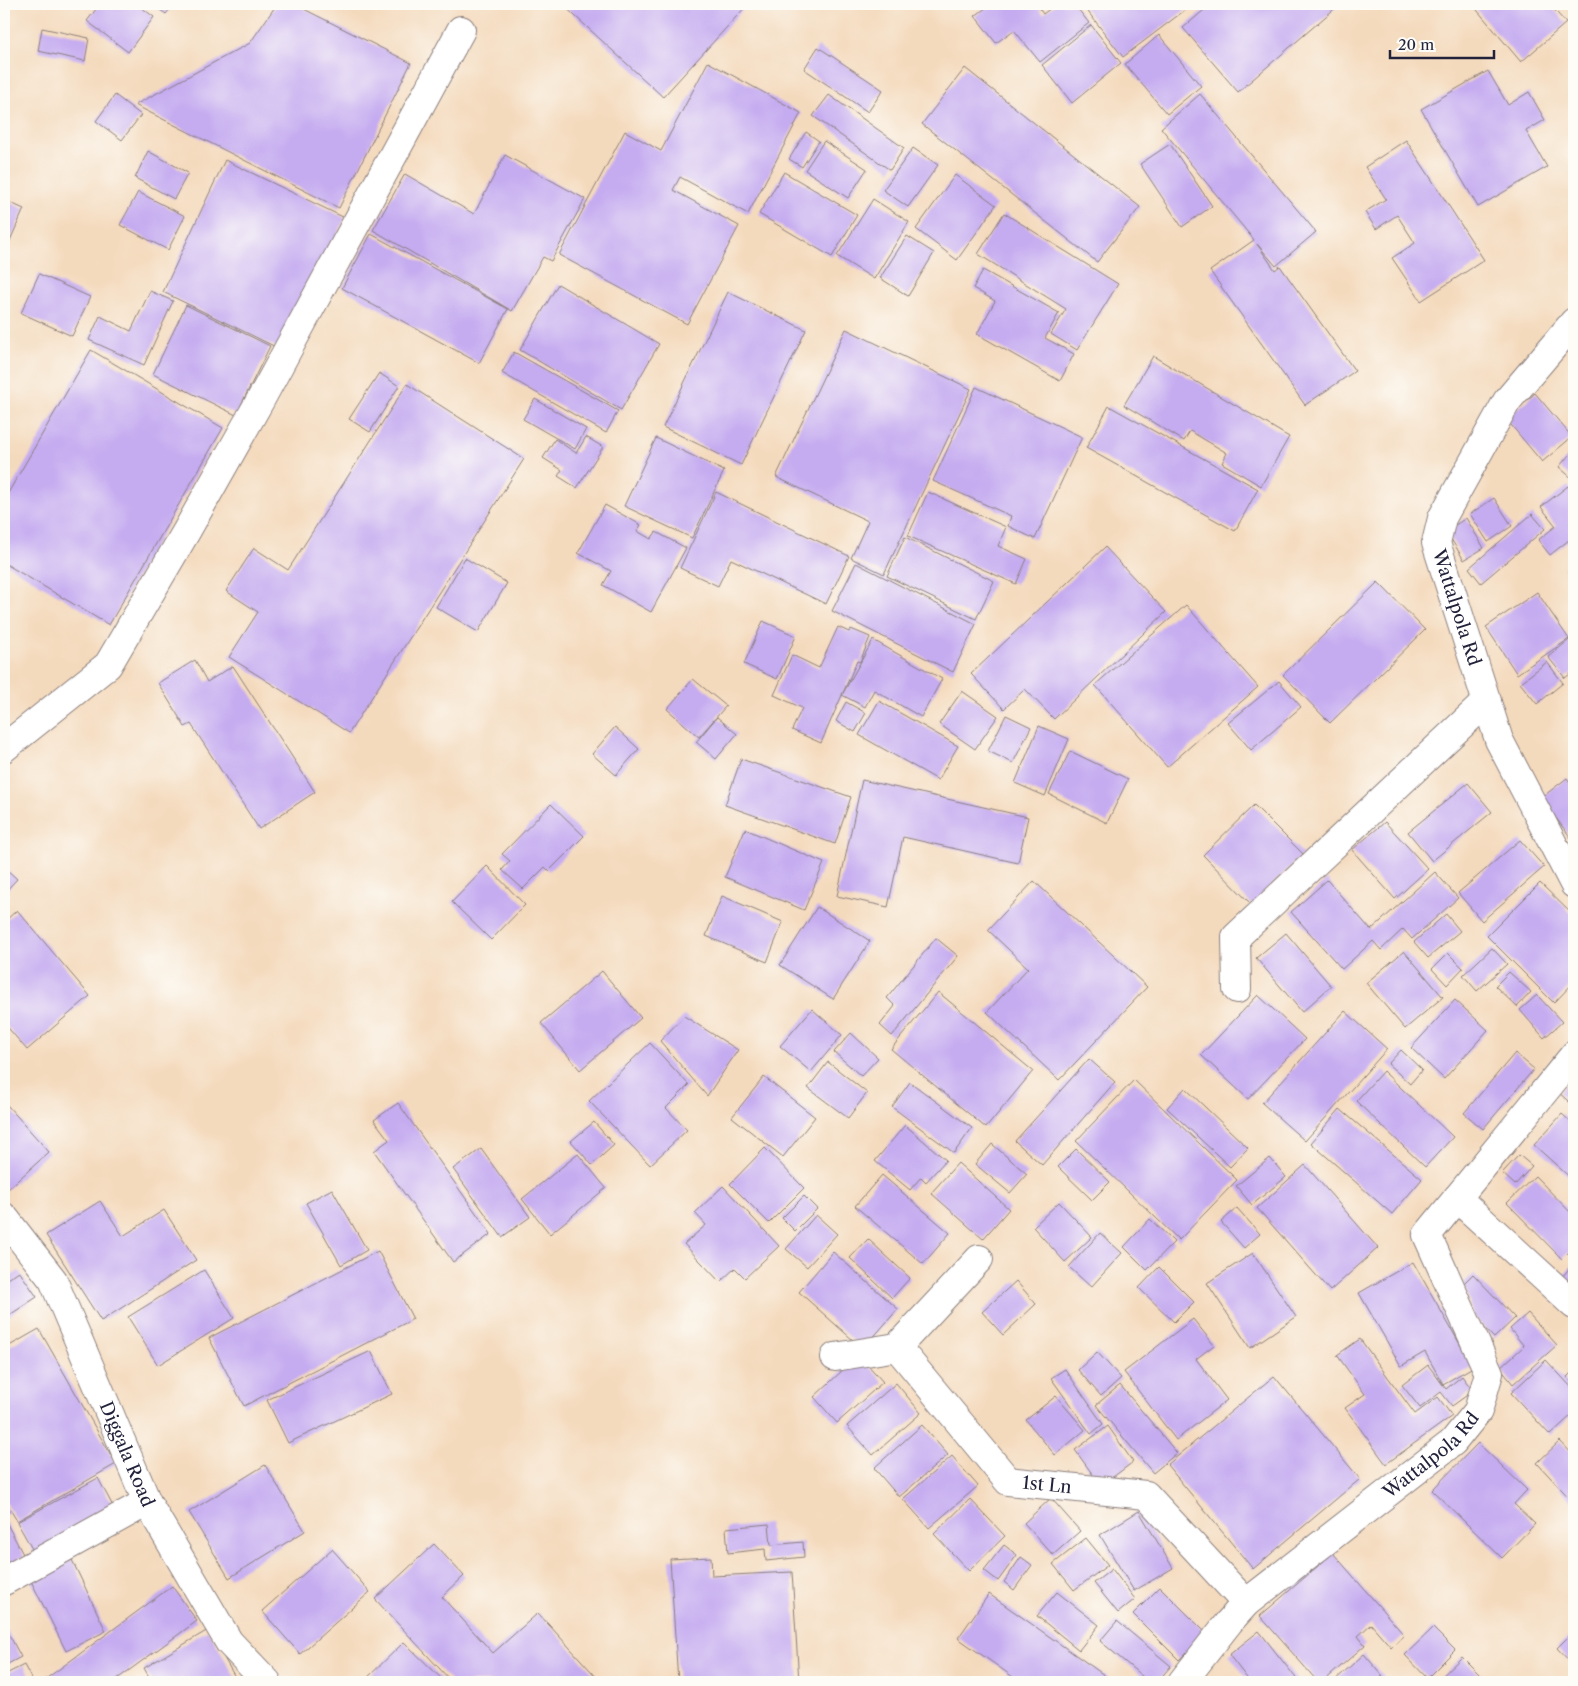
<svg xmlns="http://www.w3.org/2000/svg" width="1578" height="1686" viewBox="0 0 1578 1686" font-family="'Libre Caslon Text',serif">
  <rect width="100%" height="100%" fill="#fdfcf7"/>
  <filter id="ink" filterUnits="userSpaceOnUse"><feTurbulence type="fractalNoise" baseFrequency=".02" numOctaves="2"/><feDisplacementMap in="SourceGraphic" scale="10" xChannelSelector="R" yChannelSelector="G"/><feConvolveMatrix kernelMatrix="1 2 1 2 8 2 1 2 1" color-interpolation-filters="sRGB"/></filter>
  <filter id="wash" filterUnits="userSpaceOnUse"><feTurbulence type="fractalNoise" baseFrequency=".0096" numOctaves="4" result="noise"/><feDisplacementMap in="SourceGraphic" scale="20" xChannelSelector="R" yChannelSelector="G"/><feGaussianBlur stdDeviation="1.12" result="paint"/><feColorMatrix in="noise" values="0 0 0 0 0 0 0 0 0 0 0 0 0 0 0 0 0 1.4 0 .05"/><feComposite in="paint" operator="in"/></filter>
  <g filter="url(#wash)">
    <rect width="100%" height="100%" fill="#f4dabd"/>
    <g id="blocks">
      <path fill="#c5abf0" d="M 100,4 L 137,4 L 154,17 L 128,52 L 87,21 Z
        M 151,4 L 174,4 L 166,14 Z
        M 277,4 L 294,4 L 411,63 L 339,208 L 135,105 L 250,43 Z
        M 562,4 L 748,4 L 663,97 Z
        M 991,4 L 1036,4 L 1043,14 L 1056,4 L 1074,4 L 1089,23 L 1040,62 L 1014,30 L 996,43 L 975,16 Z
        M 1082,4 L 1193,4 L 1123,57 Z
        M 1211,4 L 1340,4 L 1238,92 L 1183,28 Z
        M 1472,4 L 1549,4 L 1566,23 L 1521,62 Z
        M 1091,25 L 1121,63 L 1072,103 L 1042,65 Z
        M 42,28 L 89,38 L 85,61 L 38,51 Z
        M 1159,35 L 1201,86 L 1167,114 L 1125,64 Z
        M 818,47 L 883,90 L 868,112 L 804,69 Z
        M 708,62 L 801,113 L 748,214 L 680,177 L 673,190 L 739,226 L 687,324 L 559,255 L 625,131 L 661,151 Z
        M 965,68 L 1140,207 L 1097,262 L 922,124 Z
        M 1488,71 L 1508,105 L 1529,92 L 1545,120 L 1526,131 L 1547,167 L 1478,207 L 1421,109 Z
        M 1200,94 L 1316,232 L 1276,266 L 1257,244 L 1275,270 L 1280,266 L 1355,371 L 1305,405 L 1210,271 L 1254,240 L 1161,128 Z
        M 115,95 L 141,115 L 122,140 L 96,121 Z
        M 829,95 L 904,148 L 890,170 L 813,116 Z
        M 806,132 L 819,141 L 802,167 L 789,159 Z
        M 1406,140 L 1484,260 L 1421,301 L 1392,258 L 1415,243 L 1397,215 L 1376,229 L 1365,212 L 1386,199 L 1365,167 Z
        M 824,141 L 867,169 L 848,198 L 805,170 Z
        M 1170,144 L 1212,206 L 1182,227 L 1140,164 Z
        M 913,148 L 938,165 L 908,207 L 883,190 Z
        M 148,151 L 188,173 L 174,199 L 135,178 Z
        M 505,155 L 585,199 L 551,261 L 543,257 L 512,311 L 373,230 L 405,174 L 474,214 Z
        M 225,160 L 345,218 L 282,350 L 163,292 Z
        M 784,172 L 857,215 L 832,257 L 759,214 Z
        M 955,175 L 996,205 L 957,260 L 916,229 Z
        M 138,192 L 185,216 L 168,250 L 120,225 Z
        M 873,199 L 909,222 L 874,279 L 837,256 Z
        M 4,200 L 24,209 L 4,254 Z
        M 1004,213 L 1118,284 L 1077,350 L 1051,334 L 1066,309 L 978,254 Z
        M 371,234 L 508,309 L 479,363 L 342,288 Z
        M 907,236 L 934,253 L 908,296 L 880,278 Z
        M 983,270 L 1059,313 L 1045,338 L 1074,354 L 1060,381 L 977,334 L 995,301 L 973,288 Z
        M 39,274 L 90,297 L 72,336 L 21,313 Z
        M 558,284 L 659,344 L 621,410 L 520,350 Z
        M 150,291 L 173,301 L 144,365 L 89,340 L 100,316 L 131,331 Z
        M 728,292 L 806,330 L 741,465 L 663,427 Z
        M 186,305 L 270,346 L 236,415 L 153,374 Z
        M 846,329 L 971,389 L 884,574 L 851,558 L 868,521 L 776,477 Z
        M 91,350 L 223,428 L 109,625 L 4,563 L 4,500 Z
        M 514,352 L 618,411 L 606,433 L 502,373 Z
        M 1153,356 L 1289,437 L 1261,486 L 1222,463 L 1227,453 L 1190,431 L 1184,441 L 1124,405 Z
        M 379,373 L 399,386 L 370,432 L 349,419 Z
        M 407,384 L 524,459 L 349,733 L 229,657 L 258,612 L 226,591 L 254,548 L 288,570 Z
        M 976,387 L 1082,437 L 1035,539 L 1008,526 L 1011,516 L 933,481 Z
        M 1535,393 L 1572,437 L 1542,462 L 1506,419 Z
        M 535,399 L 586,429 L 575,449 L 523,419 Z
        M 1109,406 L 1258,489 L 1235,531 L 1086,448 Z
        M 586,437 L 603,447 L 577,488 L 558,476 L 562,470 L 543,458 L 555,439 L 576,453 Z
        M 656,438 L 724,471 L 692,538 L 624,506 Z
        M 1574,449 L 1574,480 L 1559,467 Z
        M 1568,486 L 1574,494 L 1574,536 L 1550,555 L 1538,540 L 1556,526 L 1541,507 Z
        M 716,492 L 849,556 L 826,604 L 731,559 L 718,586 L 680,568 Z
        M 928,492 L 1006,527 L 998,546 L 1027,559 L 1016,584 L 908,536 Z
        M 1494,498 L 1512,526 L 1488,542 L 1470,514 Z
        M 605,505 L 641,525 L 637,531 L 651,539 L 656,532 L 686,548 L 651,612 L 603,585 L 611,571 L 578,553 Z
        M 1532,514 L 1545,529 L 1481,583 L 1469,568 Z
        M 1466,518 L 1484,548 L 1464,560 L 1446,531 Z
        M 905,537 L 994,581 L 976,619 L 887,576 Z
        M 1105,547 L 1166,612 L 1054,719 L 1025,689 L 1004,709 L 971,674 Z
        M 465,558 L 507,583 L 478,632 L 436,607 Z
        M 856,563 L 976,624 L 953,672 L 832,611 Z
        M 1574,566 L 1574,579 L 1568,571 Z
        M 1378,582 L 1425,630 L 1330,723 L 1283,675 Z
        M 1537,592 L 1569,639 L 1517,674 L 1486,627 Z
        M 1186,605 L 1258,687 L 1167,767 L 1095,685 Z
        M 763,621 L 796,636 L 777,679 L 744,664 Z
        M 838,627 L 849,632 L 851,629 L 870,637 L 860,662 L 857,661 L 821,743 L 792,730 L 802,708 L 774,695 L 792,655 L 819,668 Z
        M 1574,636 L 1574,671 L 1565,678 L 1548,657 Z
        M 873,640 L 942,679 L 921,717 L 874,690 L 865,707 L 842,695 Z
        M 195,660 L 207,682 L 233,666 L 315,792 L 259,829 L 191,724 L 185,727 L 158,683 Z
        M 1547,662 L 1563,683 L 1537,704 L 1520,683 Z
        M 693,679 L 726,706 L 699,737 L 667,709 Z
        M 1279,681 L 1301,707 L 1251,750 L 1228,723 Z
        M 962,691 L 998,716 L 975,749 L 939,724 Z
        M 879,701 L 958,746 L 938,780 L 859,735 Z
        M 846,702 L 866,713 L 855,732 L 836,721 Z
        M 1006,715 L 1031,727 L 1013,763 L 988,751 Z
        M 717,717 L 737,734 L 716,759 L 696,742 Z
        M 1039,726 L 1069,739 L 1045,796 L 1015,783 Z
        M 615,727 L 639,749 L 616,775 L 592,754 Z
        M 1070,751 L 1128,779 L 1107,823 L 1049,794 Z
        M 741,759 L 851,797 L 835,844 L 725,805 Z
        M 1567,778 L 1574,788 L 1574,842 L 1541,798 Z
        M 862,780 L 1028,817 L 1018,863 L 903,837 L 888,907 L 837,896 Z
        M 1468,783 L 1492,812 L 1432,861 L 1408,832 Z
        M 551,804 L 584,836 L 549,871 L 545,867 L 523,889 L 502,870 L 510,861 L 502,854 Z
        M 1254,805 L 1303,854 L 1252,905 L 1203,855 Z
        M 1385,822 L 1428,869 L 1395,899 L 1352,850 Z
        M 745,829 L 824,863 L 804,910 L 725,877 Z
        M 1520,840 L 1544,867 L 1482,921 L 1458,893 Z
        M 487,866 L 525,905 L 491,940 L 452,902 Z
        M 4,867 L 17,879 L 4,893 Z
        M 1435,872 L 1458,898 L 1412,939 L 1403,929 L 1381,950 L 1373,941 L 1342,969 L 1291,912 L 1327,880 L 1371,930 Z
        M 1034,881 L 1147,987 L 1059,1080 L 987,1012 L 1028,968 L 988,930 Z
        M 1540,883 L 1574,916 L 1574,982 L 1554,1003 L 1487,936 Z
        M 722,896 L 783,922 L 767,962 L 706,936 Z
        M 817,907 L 870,941 L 833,999 L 780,965 Z
        M 17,910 L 90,996 L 27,1050 L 4,1023 L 4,922 Z
        M 1446,914 L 1460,931 L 1428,958 L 1414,942 Z
        M 1286,933 L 1331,986 L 1302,1012 L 1256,958 Z
        M 936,938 L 958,956 L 892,1036 L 880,1025 L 895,1006 L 887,998 Z
        M 1492,948 L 1507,964 L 1477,991 L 1463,975 Z
        M 1404,951 L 1443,997 L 1405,1029 L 1366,983 Z
        M 1448,953 L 1463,968 L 1447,985 L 1432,969 Z
        M 602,971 L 641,1018 L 580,1070 L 541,1023 Z
        M 1509,972 L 1531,992 L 1517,1007 L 1495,986 Z
        M 938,992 L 1033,1071 L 986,1128 L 891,1049 Z
        M 1258,995 L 1305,1039 L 1248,1099 L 1201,1055 Z
        M 1537,995 L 1562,1022 L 1544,1038 L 1520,1010 Z
        M 1455,1000 L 1488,1030 L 1444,1079 L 1411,1048 Z
        M 812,1009 L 842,1035 L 811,1072 L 780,1046 Z
        M 1345,1011 L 1387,1049 L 1305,1141 L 1262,1103 Z
        M 684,1016 L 738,1050 L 707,1096 L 660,1041 Z
        M 851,1033 L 878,1058 L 861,1076 L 834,1052 Z
        M 650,1043 L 689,1085 L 666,1108 L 687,1130 L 650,1165 L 589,1101 Z
        M 1401,1050 L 1422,1070 L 1410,1084 L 1388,1064 Z
        M 1515,1053 L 1534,1069 L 1483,1129 L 1464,1113 Z
        M 1089,1059 L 1115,1082 L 1042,1165 L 1015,1141 Z
        M 828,1062 L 867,1093 L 848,1118 L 808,1088 Z
        M 1383,1071 L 1453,1137 L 1425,1167 L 1356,1101 Z
        M 1574,1073 L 1574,1106 L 1559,1093 Z
        M 764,1077 L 815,1117 L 783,1157 L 732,1117 Z
        M 1134,1080 L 1237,1180 L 1179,1240 L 1076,1141 Z
        M 910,1082 L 972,1128 L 954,1153 L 892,1107 Z
        M 1185,1088 L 1248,1148 L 1230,1167 L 1167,1108 Z
        M 398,1103 L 491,1234 L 453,1262 L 374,1151 L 389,1140 L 374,1120 Z
        M 7,1105 L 49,1152 L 7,1190 L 4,1186 L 4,1108 Z
        M 1340,1109 L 1422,1179 L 1392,1214 L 1311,1143 Z
        M 1562,1114 L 1574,1125 L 1574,1181 L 1534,1145 Z
        M 594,1122 L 614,1145 L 592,1165 L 571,1141 Z
        M 905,1125 L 946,1160 L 926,1182 L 921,1177 L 910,1190 L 875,1161 Z
        M 992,1144 L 1027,1174 L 1010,1193 L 975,1164 Z
        M 765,1148 L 804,1188 L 769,1223 L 730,1184 Z
        M 481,1149 L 530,1217 L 502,1237 L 453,1169 Z
        M 1076,1149 L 1110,1182 L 1092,1200 L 1058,1167 Z
        M 578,1154 L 606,1188 L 550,1234 L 522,1199 Z
        M 1519,1155 L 1532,1166 L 1515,1185 L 1502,1173 Z
        M 1270,1158 L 1286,1177 L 1252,1205 L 1236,1186 Z
        M 958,1163 L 1009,1209 L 983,1239 L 931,1193 Z
        M 1305,1165 L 1378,1248 L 1330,1291 L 1257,1208 Z
        M 882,1175 L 950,1233 L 923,1264 L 855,1206 Z
        M 1535,1176 L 1574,1216 L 1574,1247 L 1562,1259 L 1507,1203 Z
        M 723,1186 L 779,1246 L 745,1278 L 735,1268 L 720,1282 L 684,1244 L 706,1225 L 695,1213 Z
        M 332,1189 L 367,1250 L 341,1265 L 306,1203 Z
        M 804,1196 L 817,1209 L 795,1231 L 782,1218 Z
        M 100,1201 L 123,1236 L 164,1210 L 196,1260 L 101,1321 L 46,1235 Z
        M 1059,1202 L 1092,1237 L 1065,1262 L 1033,1227 Z
        M 1237,1208 L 1260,1234 L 1244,1248 L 1221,1222 Z
        M 816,1215 L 837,1234 L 807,1267 L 786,1249 Z
        M 1150,1219 L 1174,1242 L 1147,1270 L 1124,1247 Z
        M 1100,1233 L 1122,1253 L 1091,1287 L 1069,1267 Z
        M 868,1239 L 910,1278 L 892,1298 L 850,1258 Z
        M 378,1251 L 413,1319 L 244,1406 L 209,1338 Z
        M 833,1252 L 898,1309 L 863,1349 L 799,1292 Z
        M 1253,1253 L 1296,1317 L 1250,1348 L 1207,1283 Z
        M 1413,1262 L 1473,1367 L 1443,1384 L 1425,1352 L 1401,1366 L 1359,1293 Z
        M 1574,1262 L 1574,1292 L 1560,1280 Z
        M 1159,1267 L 1194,1302 L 1174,1322 L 1139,1288 Z
        M 204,1270 L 234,1318 L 158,1365 L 128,1317 Z
        M 19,1271 L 37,1297 L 5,1318 L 4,1281 Z
        M 1473,1274 L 1515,1318 L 1494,1338 L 1473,1316 L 1464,1283 Z
        M 1016,1281 L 1036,1304 L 1003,1335 L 982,1312 Z
        M 1528,1313 L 1557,1345 L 1513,1384 L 1500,1368 L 1524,1346 L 1510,1329 Z
        M 1193,1319 L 1214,1345 L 1196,1359 L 1227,1400 L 1176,1440 L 1124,1372 Z
        M 39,1329 L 116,1464 L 17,1521 L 4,1499 L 4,1349 Z
        M 1360,1339 L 1415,1414 L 1438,1397 L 1452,1416 L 1386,1464 L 1345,1408 L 1365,1394 L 1337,1355 Z
        M 371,1351 L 392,1394 L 288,1443 L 267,1400 Z
        M 1097,1352 L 1121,1378 L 1101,1396 L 1078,1370 Z
        M 859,1355 L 883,1382 L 837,1423 L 814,1397 Z
        M 1546,1360 L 1574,1390 L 1574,1413 L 1550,1435 L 1511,1393 Z
        M 1428,1365 L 1446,1389 L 1462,1376 L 1473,1391 L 1452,1406 L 1441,1392 L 1420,1408 L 1402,1385 Z
        M 1065,1369 L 1103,1424 L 1091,1434 L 1051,1378 Z
        M 1574,1370 L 1574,1385 L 1567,1377 Z
        M 1274,1376 L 1360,1479 L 1253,1569 L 1167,1465 Z
        M 896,1383 L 921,1413 L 873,1455 L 847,1426 Z
        M 1120,1385 L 1177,1453 L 1153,1473 L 1096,1405 Z
        M 1056,1396 L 1085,1430 L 1055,1455 L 1026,1420 Z
        M 922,1425 L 948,1455 L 899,1497 L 874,1468 Z
        M 1108,1426 L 1133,1462 L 1101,1486 L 1075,1450 Z
        M 1560,1441 L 1574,1456 L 1574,1503 L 1537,1463 Z
        M 1478,1443 L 1527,1490 L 1514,1504 L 1535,1524 L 1502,1558 L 1432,1490 Z
        M 952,1456 L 978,1486 L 929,1528 L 903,1499 Z
        M 265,1465 L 305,1531 L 229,1578 L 189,1512 Z
        M 98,1478 L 116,1512 L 36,1556 L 17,1522 Z
        M 1051,1498 L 1080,1531 L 1053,1555 L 1024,1523 Z
        M 970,1499 L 1005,1536 L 969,1571 L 934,1534 Z
        M 4,1503 L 9,1512 L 4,1515 Z
        M 1139,1511 L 1173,1568 L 1134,1591 L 1100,1535 Z
        M 6,1522 L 24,1556 L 4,1567 L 4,1523 Z
        M 769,1524 L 771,1545 L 803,1542 L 804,1557 L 766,1561 L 765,1549 L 728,1553 L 726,1528 Z
        M 1086,1538 L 1108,1565 L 1074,1590 L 1053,1564 Z
        M 434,1544 L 464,1576 L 442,1597 L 493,1653 L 538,1613 L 601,1682 L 452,1682 L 375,1599 Z
        M 1004,1545 L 1017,1555 L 998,1581 L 984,1570 Z
        M 332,1549 L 370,1592 L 300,1654 L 262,1611 Z
        M 1333,1553 L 1404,1635 L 1391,1647 L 1371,1624 L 1358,1636 L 1365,1645 L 1323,1682 L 1318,1682 L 1260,1616 Z
        M 711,1557 L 712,1576 L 792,1572 L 799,1682 L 678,1682 L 670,1559 Z
        M 1021,1557 L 1032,1565 L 1014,1590 L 1004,1582 Z
        M 72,1560 L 106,1631 L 66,1651 L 31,1581 Z
        M 1112,1569 L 1135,1599 L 1118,1613 L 1094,1583 Z
        M 172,1586 L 197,1621 L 113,1682 L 43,1681 Z
        M 1160,1587 L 1206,1633 L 1179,1660 L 1133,1614 Z
        M 1057,1592 L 1099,1625 L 1079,1650 L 1037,1616 Z
        M 989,1594 L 1114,1682 L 1020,1682 L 958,1638 Z
        M 1117,1621 L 1171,1666 L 1157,1682 L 1149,1682 L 1100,1641 Z
        M 4,1625 L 21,1657 L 4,1666 Z
        M 1433,1628 L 1455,1650 L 1427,1678 L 1405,1655 Z
        M 208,1630 L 235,1677 L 227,1682 L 152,1682 L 144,1668 Z
        M 1259,1631 L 1299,1682 L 1250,1682 L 1229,1655 Z
        M 1574,1631 L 1574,1666 L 1557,1648 Z
        M 404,1642 L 445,1682 L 363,1682 Z
        M 1364,1654 L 1383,1676 L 1375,1682 L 1333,1682 Z
        M 1462,1657 L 1487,1682 L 1436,1682 Z
        M 24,1665 L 33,1682 L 4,1682 L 4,1675 Z"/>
    </g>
  </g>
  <g filter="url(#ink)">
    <use href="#blocks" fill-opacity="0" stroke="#8b7e7c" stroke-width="1"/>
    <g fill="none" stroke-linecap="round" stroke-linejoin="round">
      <g stroke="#8b7e7c" stroke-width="30">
        <g id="minor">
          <path id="s1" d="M 1574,322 L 1507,401 L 1442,518 L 1436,543 L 1499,740 L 1574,884"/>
          <path d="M 4,748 L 108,665 L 186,532 L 261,399 L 461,30"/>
          <path d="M 1237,989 L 1236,937 L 1487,701"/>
          <path d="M 1457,1198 L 1574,1305"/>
          <path id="s2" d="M 4,1217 L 53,1280 L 147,1502 L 229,1642 L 267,1682"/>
          <path d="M 897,1347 L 979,1259"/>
          <path id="s3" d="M 835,1357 L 897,1347 L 1008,1481 L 1146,1495 L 1246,1603"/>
          <path d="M 4,1581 L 147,1502"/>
          <path id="s4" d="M 1182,1682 L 1229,1622 L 1246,1603 L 1453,1442 L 1478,1411 L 1489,1373 L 1427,1235 L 1574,1055"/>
        </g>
      </g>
      <use href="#minor" stroke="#fff" stroke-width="28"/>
    </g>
  </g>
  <g text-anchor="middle" stroke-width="4.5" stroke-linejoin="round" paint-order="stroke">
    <g font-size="18" fill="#22223b" stroke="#fdfcf7">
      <text dy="6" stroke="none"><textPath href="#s1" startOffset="331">Wattalpola Rd</textPath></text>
      <text dy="6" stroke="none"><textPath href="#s2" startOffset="269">Diggala Road</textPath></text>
      <text dy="6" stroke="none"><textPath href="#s4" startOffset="339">Wattalpola Rd</textPath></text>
      <text dy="6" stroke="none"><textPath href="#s3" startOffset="276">1st Ln</textPath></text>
    </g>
  </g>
  <rect width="1578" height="1686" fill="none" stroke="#fdfcf7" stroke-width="20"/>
  <path d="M1390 50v8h104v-8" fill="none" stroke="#22223b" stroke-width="2.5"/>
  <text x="1398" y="50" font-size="15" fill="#22223b" stroke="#fdfcf7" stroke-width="4" paint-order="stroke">20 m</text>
</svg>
